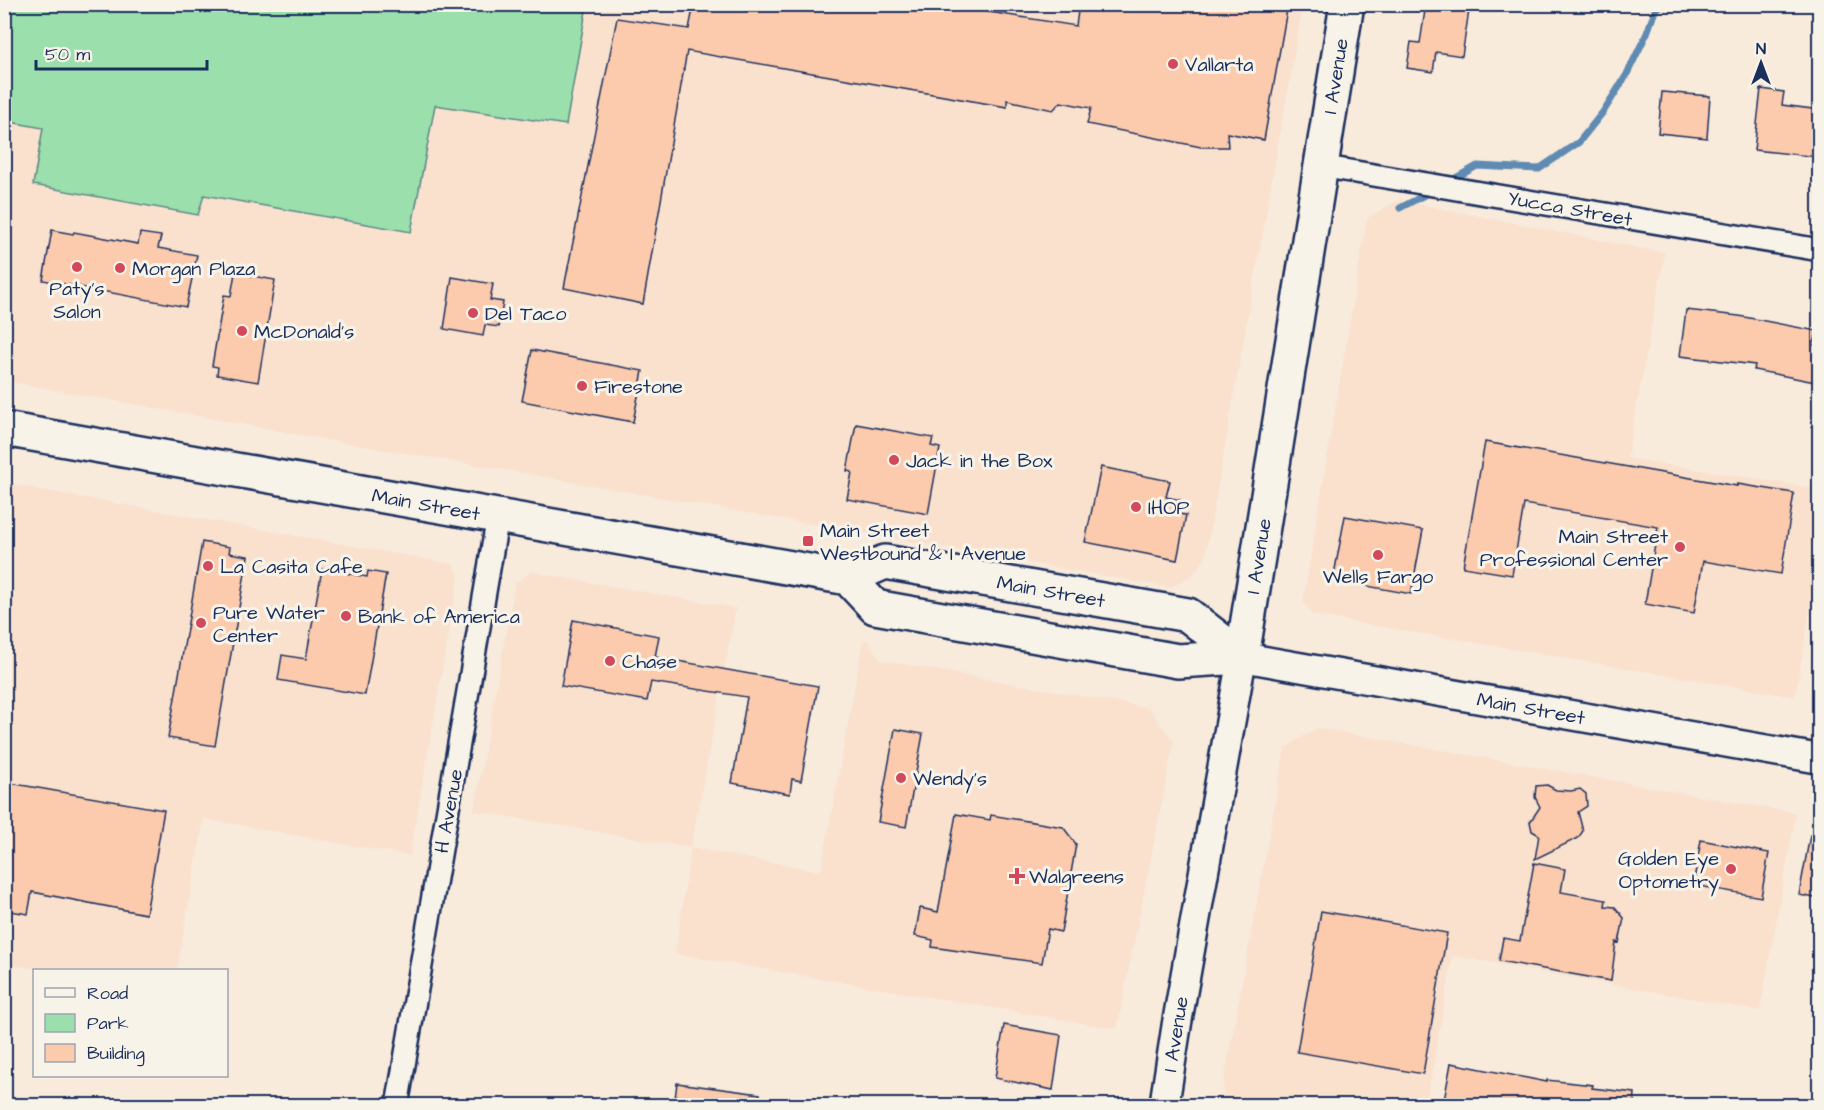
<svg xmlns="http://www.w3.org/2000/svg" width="1824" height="1110" viewBox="0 0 1824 1110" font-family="'Architects Daughter',sans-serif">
  <rect width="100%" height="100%" fill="#f8ebdc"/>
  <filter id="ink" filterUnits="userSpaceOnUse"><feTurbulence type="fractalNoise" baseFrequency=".0167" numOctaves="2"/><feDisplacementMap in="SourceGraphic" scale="12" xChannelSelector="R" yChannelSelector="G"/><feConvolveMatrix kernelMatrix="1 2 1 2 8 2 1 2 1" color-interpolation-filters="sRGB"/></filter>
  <g filter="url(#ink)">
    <path fill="#f9e1ce" d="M 587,5 L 1303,5 L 1205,559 L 1192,575 L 1170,588 L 505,470 L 350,444 L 5,381 L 4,121 L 43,127 L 33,184 L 198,215 L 204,195 L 411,232 L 435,105 L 566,125 Z
      M 1398,200 L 1665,253 L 1627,458 L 1819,489 L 1819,559 L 1795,697 L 1312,615 L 1303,601 L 1367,218 Z
      M 4,483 L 453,564 L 459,575 L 410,856 L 204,819 L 177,970 L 43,970 L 5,964 Z
      M 531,572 L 736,608 L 691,848 L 821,871 L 863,640 L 867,640 L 881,660 L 1149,708 L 1174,742 L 1117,1029 L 675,954 L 691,848 L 474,811 L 515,583 Z
      M 1317,728 L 1796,813 L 1760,1011 L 1453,956 L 1426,1105 L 1226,1106 L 1223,1101 L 1223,1086 L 1285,748 Z"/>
    <path fill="#9adfac" stroke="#5a8785" stroke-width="1.5" d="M 4,5 L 5,4 L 587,5 L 566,125 L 435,105 L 411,232 L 204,195 L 198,215 L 33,185 L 43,128 L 5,121 Z"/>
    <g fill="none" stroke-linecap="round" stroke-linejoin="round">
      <path stroke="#5e8bb3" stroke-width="7" d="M 1450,181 L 1477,166 L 1539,169 L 1579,142 L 1603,112 L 1626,76 L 1647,33 L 1656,8 L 1665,4
        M 1400,208 L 1432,191"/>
    </g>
    <path fill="#fccaac" stroke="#1b2f5e" stroke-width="1.5" d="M 694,4 L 971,4 L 971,9 L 1076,26 L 1079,4 L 1288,4 L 1264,140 L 1227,133 L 1228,147 L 1201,147 L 1087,124 L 1091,108 L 1061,102 L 1053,110 L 1007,100 L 1007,107 L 687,51 L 643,304 L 564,288 L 617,18 L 689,29 Z
      M 1426,4 L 1470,4 L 1462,56 L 1436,52 L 1433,72 L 1407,68 L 1411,42 L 1420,43 Z
      M 1761,89 L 1784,92 L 1782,105 L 1820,110 L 1818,157 L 1754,150 Z
      M 1662,92 L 1710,96 L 1707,138 L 1658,133 Z
      M 52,230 L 73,234 L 74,232 L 138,244 L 140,233 L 161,236 L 158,248 L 197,255 L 186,307 L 43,280 Z
      M 235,273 L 275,280 L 258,382 L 217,375 L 218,367 L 212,366 L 224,295 L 231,296 Z
      M 452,277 L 493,284 L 490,300 L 503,302 L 499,327 L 485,325 L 483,336 L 444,329 Z
      M 1686,310 L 1739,316 L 1817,331 L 1814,345 L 1820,345 L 1820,383 L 1754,370 L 1755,365 L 1680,356 Z
      M 532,350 L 643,371 L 633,422 L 522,401 Z
      M 856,424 L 933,438 L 931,446 L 940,448 L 928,514 L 847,499 L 852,472 L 847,471 Z
      M 1485,442 L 1737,486 L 1737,484 L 1794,493 L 1781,574 L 1703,561 L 1694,613 L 1645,604 L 1658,527 L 1524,504 L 1512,575 L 1463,567 Z
      M 1101,467 L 1170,481 L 1166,497 L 1181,500 L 1178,514 L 1186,515 L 1177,560 L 1085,542 Z
      M 1345,516 L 1423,530 L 1411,594 L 1333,580 Z
      M 202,542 L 230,547 L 229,553 L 248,556 L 215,746 L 168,738 Z
      M 322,569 L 367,577 L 368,571 L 386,574 L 365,695 L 278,680 L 282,655 L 306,659 Z
      M 573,620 L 659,636 L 655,657 L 818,686 L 801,781 L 792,779 L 790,794 L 732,783 L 747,697 L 651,682 L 647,701 L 561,686 Z
      M 895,729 L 923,734 L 906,827 L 878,822 Z
      M 4,782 L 164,810 L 146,914 L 32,892 L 28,914 L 4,910 Z
      M 1547,785 L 1556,790 L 1571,791 L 1580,789 L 1586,794 L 1587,806 L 1578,812 L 1583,831 L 1578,838 L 1535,859 L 1539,835 L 1532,831 L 1530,822 L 1540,807 L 1535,797 L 1536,786 Z
      M 956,814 L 990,820 L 991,815 L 1063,827 L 1076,844 L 1061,932 L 1048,929 L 1042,963 L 932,947 L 933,940 L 915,936 L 920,908 L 938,912 Z
      M 1810,835 L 1820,836 L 1820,899 L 1799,895 Z
      M 1701,840 L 1769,853 L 1761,897 L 1693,885 Z
      M 1534,863 L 1565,869 L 1561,892 L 1606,900 L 1605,906 L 1615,907 L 1624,918 L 1619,943 L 1616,942 L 1611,981 L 1499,961 L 1503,938 L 1520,941 Z
      M 1321,911 L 1447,933 L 1423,1074 L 1297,1052 Z
      M 1004,1025 L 1061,1035 L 1053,1090 L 995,1078 Z
      M 1451,1063 L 1547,1082 L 1547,1080 L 1593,1085 L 1592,1088 L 1635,1093 L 1634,1106 L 1443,1106 Z
      M 677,1083 L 760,1094 L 759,1106 L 674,1106 Z"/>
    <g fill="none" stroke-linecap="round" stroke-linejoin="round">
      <g stroke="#1b2f5e" stroke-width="26">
        <path id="street" d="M 1320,166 L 1820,250
          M 397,1106 L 498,516"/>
      </g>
      <g stroke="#1b2f5e" stroke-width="33">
        <path id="secondary" d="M 1164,1106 L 1177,1023 L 1242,657 L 1820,759"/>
      </g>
      <g stroke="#1b2f5e" stroke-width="38">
        <path id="primary" d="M 4,429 L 848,578 L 885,562 L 1188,615 L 1242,657
          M 848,578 L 875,607 L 1178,661 L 1242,657
          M 1242,657 L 1347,4"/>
      </g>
      <use href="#street" stroke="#f7f3e8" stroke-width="21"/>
      <use href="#secondary" stroke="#f7f3e8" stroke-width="28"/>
      <use href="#primary" stroke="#f7f3e8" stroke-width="33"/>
    </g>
  </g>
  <g fill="#d1495b" stroke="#f7f3e8" stroke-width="2">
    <circle cx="1173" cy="64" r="6"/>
    <circle cx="77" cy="267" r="6"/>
    <circle cx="120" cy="268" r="6"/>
    <circle cx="473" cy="313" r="6"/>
    <circle cx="242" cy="331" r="6"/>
    <circle cx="582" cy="386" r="6"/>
    <circle cx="894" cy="460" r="6"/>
    <circle cx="1136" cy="507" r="6"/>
    <rect x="802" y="535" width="12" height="12" rx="3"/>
    <circle cx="1680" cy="547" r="6"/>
    <circle cx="1378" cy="555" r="6"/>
    <circle cx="208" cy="566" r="6"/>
    <circle cx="346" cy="616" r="6"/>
    <circle cx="201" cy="623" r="6"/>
    <circle cx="610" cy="661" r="6"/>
    <circle cx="901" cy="778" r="6"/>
    <circle cx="1731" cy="869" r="6"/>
    <path d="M1014 867h6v6h6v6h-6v6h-6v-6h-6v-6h6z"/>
  </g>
  <g text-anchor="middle" stroke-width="6" stroke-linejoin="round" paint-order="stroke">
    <g font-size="20" fill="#1b2f5e" stroke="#f7f3e8" text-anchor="start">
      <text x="1185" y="71">Vallarta</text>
      <text x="132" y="275">Morgan Plaza</text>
      <text x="77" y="295" text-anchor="middle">Paty's<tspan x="77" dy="23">Salon</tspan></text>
      <text x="485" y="320">Del Taco</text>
      <text x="254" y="338">McDonald's</text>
      <text x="594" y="393">Firestone</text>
      <text x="906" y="467">Jack in the Box</text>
      <text x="1148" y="514">IHOP</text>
      <text x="820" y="537">Main Street<tspan x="820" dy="23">Westbound &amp; I Avenue</tspan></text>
      <text x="1668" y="543" text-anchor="end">Main Street<tspan x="1668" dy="23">Professional Center</tspan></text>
      <text x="220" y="573">La Casita Cafe</text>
      <text x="1378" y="583" text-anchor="middle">Wells Fargo</text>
      <text x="213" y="619">Pure Water<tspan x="213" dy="23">Center</tspan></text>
      <text x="358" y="623">Bank of America</text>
      <text x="622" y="668">Chase</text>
      <text x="913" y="785">Wendy's</text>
      <text x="1719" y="865" text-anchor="end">Golden Eye<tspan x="1719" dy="23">Optometry</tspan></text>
      <text x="1029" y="883">Walgreens</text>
    </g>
    <g font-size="20" fill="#1b2f5e" stroke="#f7f3e8">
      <text transform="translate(1335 76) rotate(-81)" y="7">I Avenue</text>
      <text transform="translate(1570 208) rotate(10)" y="7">Yucca Street</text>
      <text transform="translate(426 504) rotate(10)" y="7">Main Street</text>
      <text transform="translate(1258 556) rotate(-81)" y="7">I Avenue</text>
      <text transform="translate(1051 591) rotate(10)" y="7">Main Street</text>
      <text transform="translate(1531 708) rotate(10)" y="7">Main Street</text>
      <text transform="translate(448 811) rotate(-80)" y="7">H Avenue</text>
      <text transform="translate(1175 1034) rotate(-81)" y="7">I Avenue</text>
    </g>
  </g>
  <rect width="1824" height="1110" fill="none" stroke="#f7f3e8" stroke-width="24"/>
  <rect x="12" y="12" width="1800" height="1086" fill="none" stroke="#1b2f5e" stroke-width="2" filter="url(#ink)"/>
  <rect x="33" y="969" width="195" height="108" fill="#f7f3e8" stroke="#9fa5b1" stroke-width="1.5"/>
  <rect x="45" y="988" width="30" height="9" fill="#f7f3e8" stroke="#9fa5b1" stroke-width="1.5"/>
  <text x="87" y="999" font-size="18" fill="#1b2f5e">Road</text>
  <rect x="45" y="1014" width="30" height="18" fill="#9adfac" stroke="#9fa5b1" stroke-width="1.5"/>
  <text x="87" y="1029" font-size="18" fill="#1b2f5e">Park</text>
  <rect x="45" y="1044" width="30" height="18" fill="#fccaac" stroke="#9fa5b1" stroke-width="1.5"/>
  <text x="87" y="1059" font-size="18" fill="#1b2f5e">Building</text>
  <g transform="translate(1761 63)" stroke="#f7f3e8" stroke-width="4.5" paint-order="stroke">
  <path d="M0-4.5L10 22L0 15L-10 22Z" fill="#1b2f5e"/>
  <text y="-9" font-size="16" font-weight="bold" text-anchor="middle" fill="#1b2f5e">N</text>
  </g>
  <path d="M36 60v9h171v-9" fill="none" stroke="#1b2f5e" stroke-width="3"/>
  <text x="45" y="60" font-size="18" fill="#1b2f5e" stroke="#f7f3e8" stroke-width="4.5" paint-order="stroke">50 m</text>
</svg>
